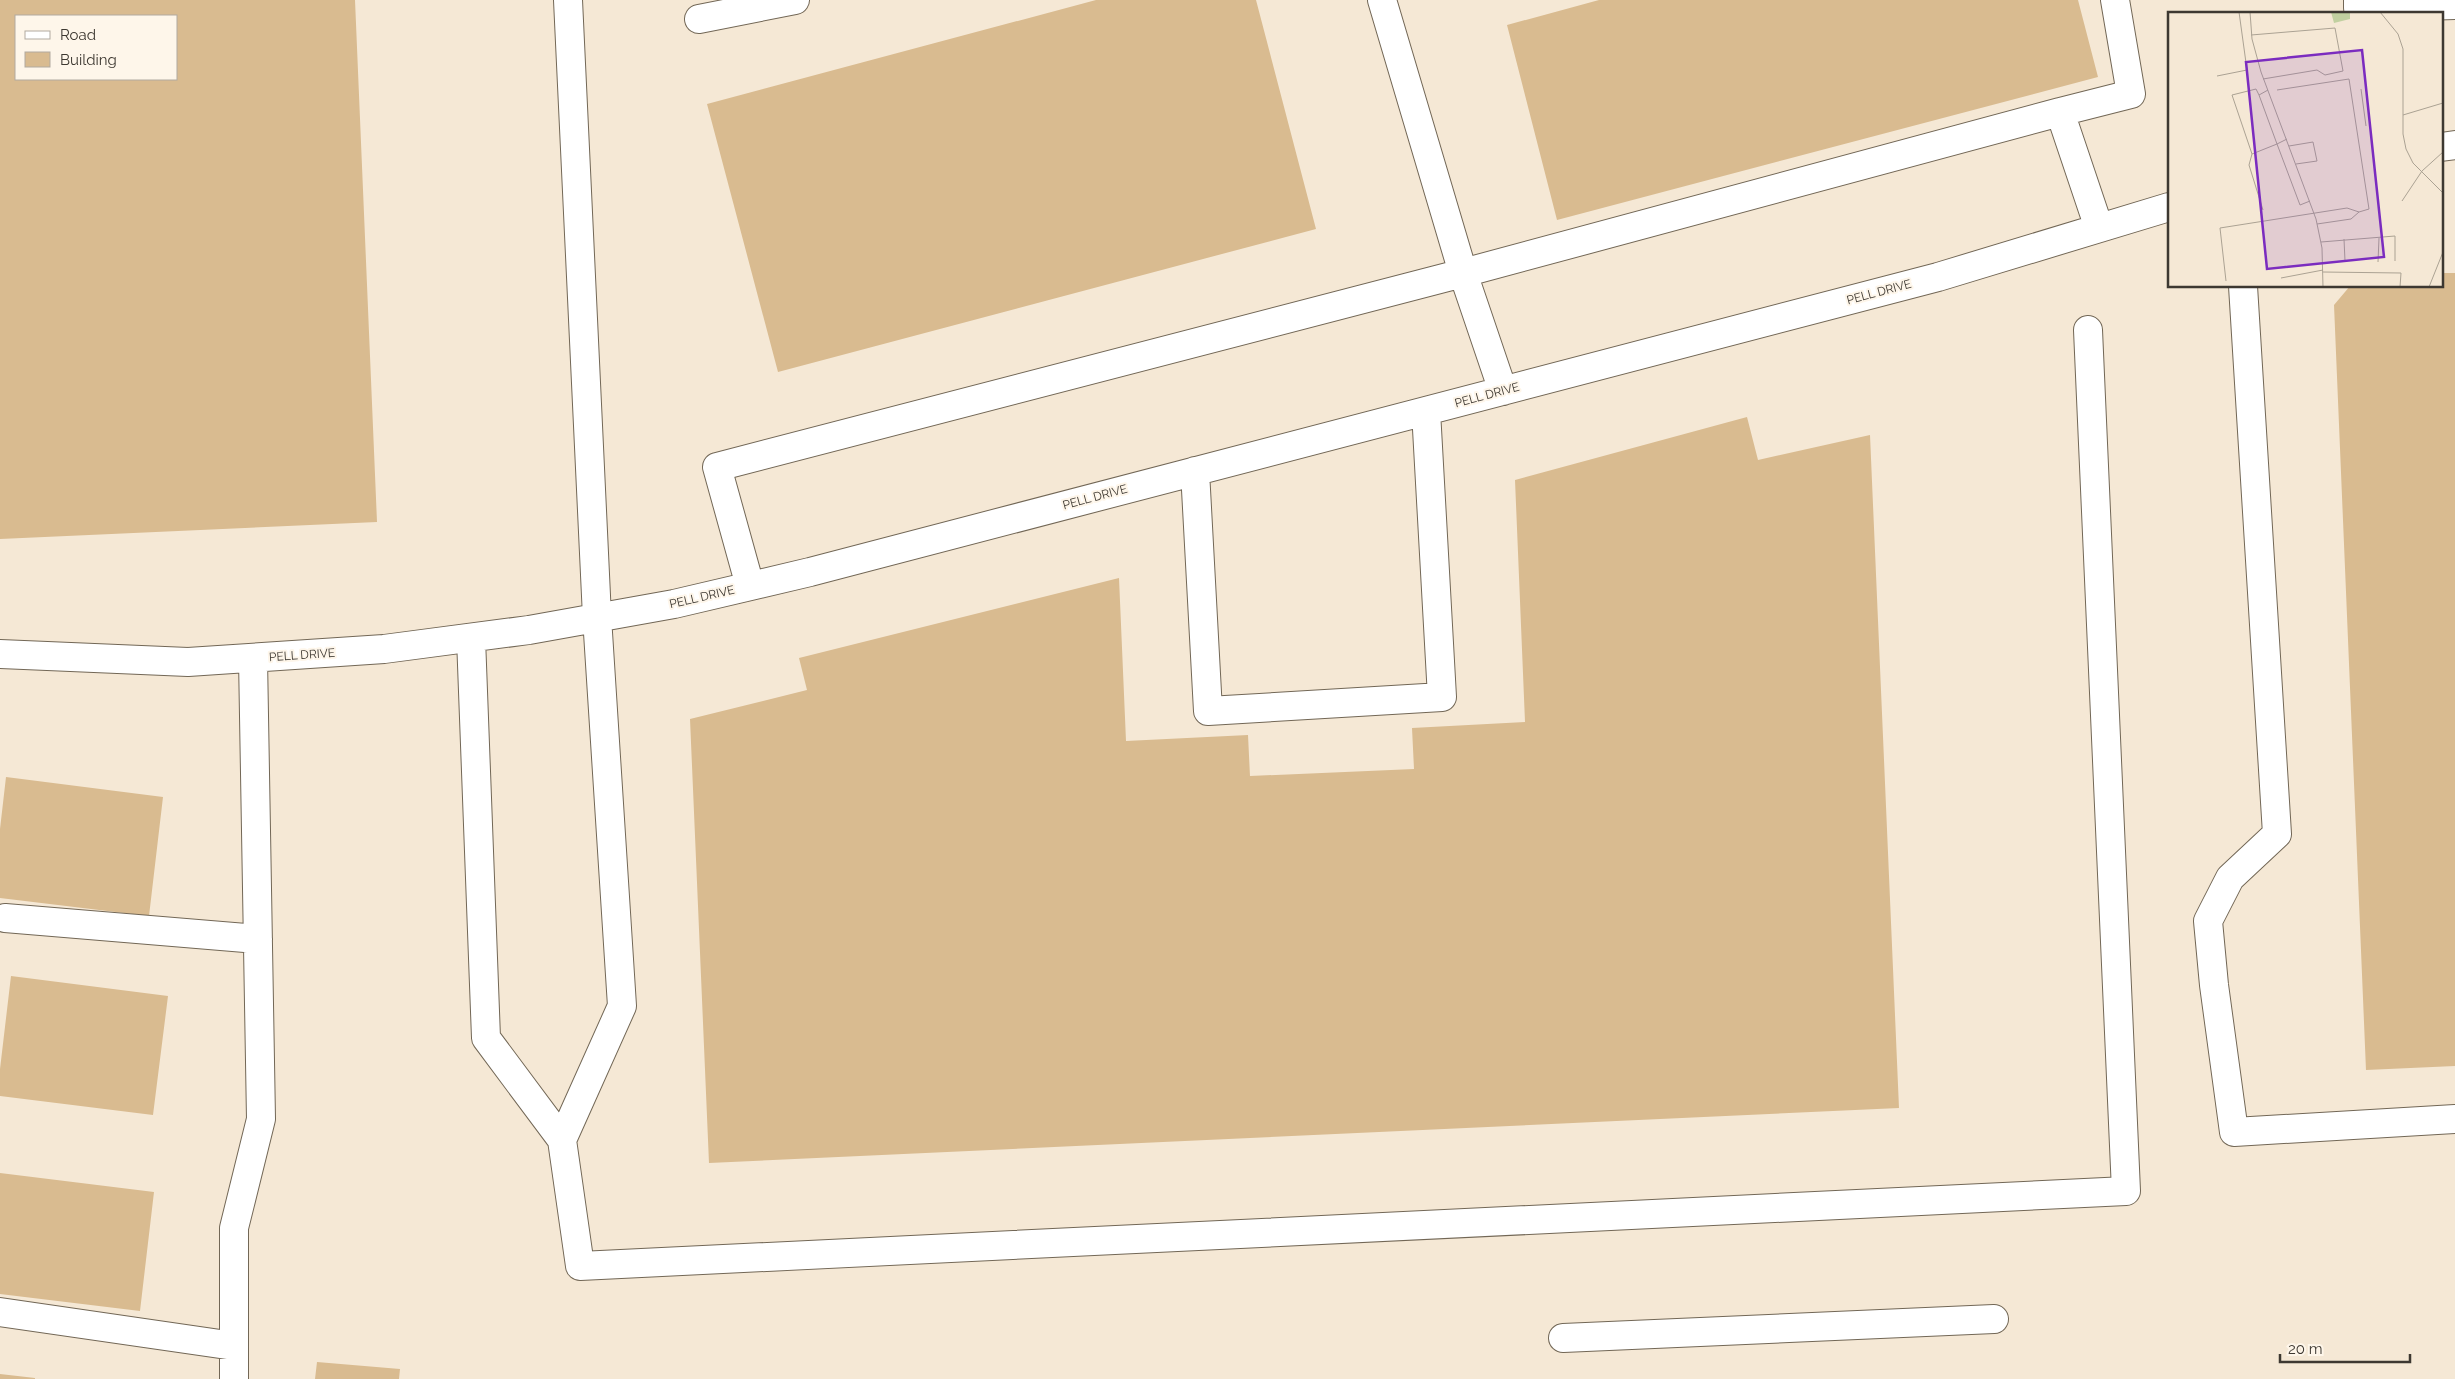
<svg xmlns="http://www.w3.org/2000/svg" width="2455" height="1379" viewBox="0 0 2455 1379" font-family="Raleway,sans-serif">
  <rect width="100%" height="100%" fill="#f5e8d5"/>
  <path fill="#d9bb90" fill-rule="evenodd" d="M 0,0 L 355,0 L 377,522 L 0,539 ZM 16,16 L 176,16 L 176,79 L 16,79 Z
    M 1096,0 L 1256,0 L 1316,229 L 778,372 L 707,104 Z
    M 1599,0 L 2078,0 L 2098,77 L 1557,220 L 1507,25 Z
    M 2441,273 L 2455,273 L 2455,1066 L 2366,1070 L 2334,305 L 2350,286 L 2441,286 Z
    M 1747,417 L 1758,460 L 1870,435 L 1899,1108 L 709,1163 L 690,719 L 807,690 L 799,658 L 1119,578 L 1126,741 L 1248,735 L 1250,776 L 1414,769 L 1412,728 L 1525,722 L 1515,480 Z
    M 6,777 L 163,797 L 149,916 L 0,898 L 0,829 Z
    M 11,976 L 168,996 L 153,1115 L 0,1096 L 0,1069 Z
    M 0,1173 L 154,1192 L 140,1311 L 0,1294 Z
    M 317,1362 L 400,1369 L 399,1379 L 315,1379 Z
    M 0,1374 L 35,1378 L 35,1379 L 0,1379 Z"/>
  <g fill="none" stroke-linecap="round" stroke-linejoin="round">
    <g stroke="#726756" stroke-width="30">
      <path id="minor" d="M 568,0 L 597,617 L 622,1006 L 562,1140 L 580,1266 L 2126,1191 L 2088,330
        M 2358,0 L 2358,8 L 2455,5
        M 699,19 L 795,0
        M 2060,112 L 2131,94 L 2115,0
        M 2441,147 L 2455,145
        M 2243,286 L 2277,834 L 2230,878 L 2208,921 L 2214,985 L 2234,1132 L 2455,1119
        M 1503,391 L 1463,273 L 2060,112 L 2099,228
        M 1195,471 L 1208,711 L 1442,697 L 1426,411
        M 750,586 L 717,467 L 1463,273 L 1382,0
        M 471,638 L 486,1038 L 562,1140
        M 0,654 L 188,662 L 384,649 L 529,630 L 674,604 L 810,572 L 1938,277 L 2169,207
        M 5,918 L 258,939
        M 0,1312 L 234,1346
        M 1563,1338 L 1994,1319
        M 234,1379 L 234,1228 L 261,1119 L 253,658"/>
    </g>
    <use href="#minor" stroke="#fff" stroke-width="28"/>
  </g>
  <g text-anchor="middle" stroke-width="4" stroke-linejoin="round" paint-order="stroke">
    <g font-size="12" fill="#3d3831" stroke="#fef6ea">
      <text transform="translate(1879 292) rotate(-15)" y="4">PELL DRIVE</text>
      <text transform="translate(1487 395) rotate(-15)" y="4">PELL DRIVE</text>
      <text transform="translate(1095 497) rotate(-15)" y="4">PELL DRIVE</text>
      <text transform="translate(702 597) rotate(-13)" y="4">PELL DRIVE</text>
      <text transform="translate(302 655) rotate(-4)" y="4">PELL DRIVE</text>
    </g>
  </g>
  <g transform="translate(2168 12)">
    <rect width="275" height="275" fill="#f5e8d5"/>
    <path d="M 163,0 L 182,0 L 182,7 L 166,11 Z" fill="#c1d0a0"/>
    <path fill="none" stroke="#aba293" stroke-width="1" d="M 82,0 L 84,27 L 93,60 L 148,207 L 154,236 L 155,275M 212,0 L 230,22 L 235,37 L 235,122 L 238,137 L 245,151 L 275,181M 83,23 L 167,16 L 175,59 L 157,63 L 149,58 L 95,67M 49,64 L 79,58 L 71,0M 193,77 L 198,114M 100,78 L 91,83 L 109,132 L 119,127M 91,83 L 88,77 L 64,83 L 84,142 L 109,132 L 132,193 L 142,189M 235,103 L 275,91M 121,134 L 145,130 L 149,149 L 128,152M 84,142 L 81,153 L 95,198M 234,189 L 254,159 L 275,140M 149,212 L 183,207 L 191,200M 176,227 L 177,249M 153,230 L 227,224 L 227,249M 210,250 L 211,226M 155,260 L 233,261 L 232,275M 113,266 L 155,258M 58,269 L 52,216 L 179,196 L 191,200 L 201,197 L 181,67 L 109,78M 261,275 L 275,240"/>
    <path fill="#7b2cbf" fill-opacity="0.15" stroke="#7b2cbf" stroke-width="2.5" d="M 194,38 L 216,245 L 99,257 L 78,50 Z"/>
    <rect width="275" height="275" fill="none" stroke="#3d3831" stroke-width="2.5"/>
  </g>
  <rect x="15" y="15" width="162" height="65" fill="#fef6ea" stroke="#b1aaa0"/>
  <rect x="25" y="31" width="25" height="8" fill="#ffffff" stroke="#b1aaa0"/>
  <text x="60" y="40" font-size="15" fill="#3d3831">Road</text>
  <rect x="25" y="52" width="25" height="15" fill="#d9bb90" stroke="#b1aaa0"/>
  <text x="60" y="65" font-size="15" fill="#3d3831">Building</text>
  <path d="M2280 1354v8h130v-8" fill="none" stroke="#3d3831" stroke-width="2.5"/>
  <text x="2288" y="1354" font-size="15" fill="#3d3831" stroke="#fef6ea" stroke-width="4" paint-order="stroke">20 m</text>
</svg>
